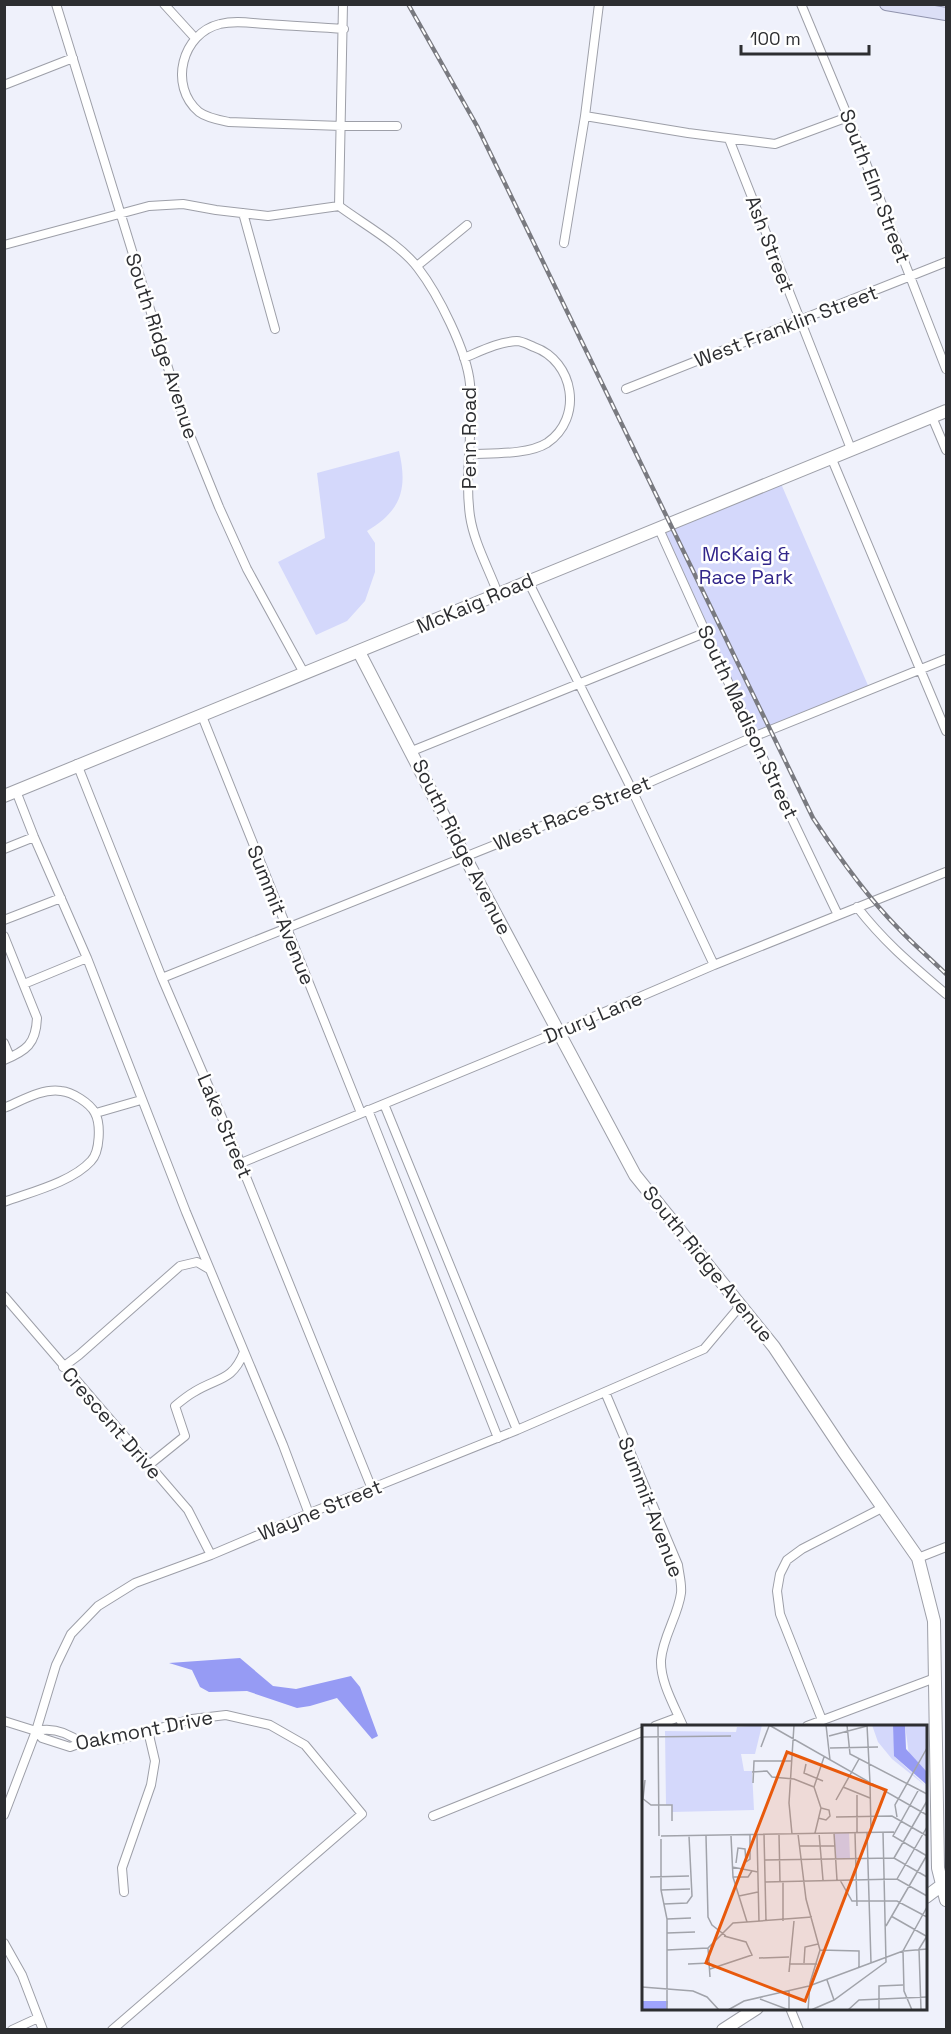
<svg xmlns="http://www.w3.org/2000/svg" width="951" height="2034" viewBox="0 0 951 2034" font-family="'Space Grotesk',sans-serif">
  <rect width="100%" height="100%" fill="#eff1fb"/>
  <path fill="#d4d8fb" d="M 399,451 C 408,489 401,511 367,531 L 375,543 L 375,572 L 365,601 L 347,621 L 316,635 L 278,562 L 325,538 L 317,473 Z
    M 779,479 L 870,690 L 753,737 L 659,529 Z"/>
  <path fill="#969bf4" d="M 240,1658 L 273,1686 L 296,1689 L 351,1676 L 360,1687 L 378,1736 L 372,1739 L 337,1698 L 310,1706 L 297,1708 L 247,1691 L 209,1692 L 200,1687 L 192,1670 L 169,1663 Z"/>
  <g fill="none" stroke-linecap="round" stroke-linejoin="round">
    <g stroke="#9d9fa8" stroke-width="10">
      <path id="street" d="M 56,4 L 185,423 L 219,507 L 247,569 L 304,673
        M 164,4 L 195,38
        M 801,4 L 848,117 L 946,369
        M 344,29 C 318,27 292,26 266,24 C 251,23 235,20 220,24 C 182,33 168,86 199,112 C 207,118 219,120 229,122 L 342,126 L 397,126
        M 4,85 L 73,58
        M 585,116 L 688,133 L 775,144 L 848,117
        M 729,139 L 851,449
        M 339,206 C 363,224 400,244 418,268 C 438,294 467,351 470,384 C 474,428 464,473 470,516 C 474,543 489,569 498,594
        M 339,206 L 343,4
        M 243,213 L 275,329
        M 564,243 L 585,116 L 599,4
        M 4,245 L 149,206 L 183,204 L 216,210 L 268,216 L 339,206
        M 417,266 L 467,225
        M 464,358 C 481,351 498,342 517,341 C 522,341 529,345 534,347 C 574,361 584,418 547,443 C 528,455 492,453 470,454
        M 626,389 L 946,262
        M 932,417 L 946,450
        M 831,457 L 946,731
        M 659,529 L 753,737 L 838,915
        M 528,581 L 632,790 L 714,965
        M 202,716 L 361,1113
        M 412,751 L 707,632
        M 77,764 L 162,978 L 223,1120 L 372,1489
        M 16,791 L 34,837 L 87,958 L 186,1212 L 283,1445 L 309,1514
        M 4,849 L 34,837
        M 857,907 C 885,943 912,965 946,994
        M 4,920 L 61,898
        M 4,936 L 37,1018 C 36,1044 26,1051 4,1060
        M 162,978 L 632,790 L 753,737 L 946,659
        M 24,984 L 87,958
        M 4,1043 L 10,1057
        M 384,1104 L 517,1430
        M 4,1108 C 21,1101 42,1088 61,1091 C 72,1092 90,1103 95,1113 C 101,1124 100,1152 91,1161 C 72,1182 31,1192 4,1202
        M 368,1110 L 498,1438
        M 96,1113 L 141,1100
        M 241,1163 L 558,1032 L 714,965 L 946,872
        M 4,1296 L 188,1510 L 211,1555
        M 63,1367 L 79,1355 L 180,1266 L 197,1262 L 209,1269
        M 605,1392 L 678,1565 C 679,1574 682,1584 681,1593 C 678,1616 663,1636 661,1660 C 660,1682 675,1707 683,1726
        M 149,1465 L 185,1436 L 175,1406 C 181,1401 187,1396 194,1392 C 218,1377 232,1382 244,1352
        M 918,1558 L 946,1547
        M 822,1720 L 780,1614 L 777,1591 L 780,1574 L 787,1560 L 802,1549 L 882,1508
        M 4,1721 L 36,1731
        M 655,1726 L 679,1717
        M 807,1726 L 935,1678
        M 36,1731 L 42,1738 L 70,1747 L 81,1743 L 121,1739 L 192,1719 L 226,1715 L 270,1725 L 305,1745 L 362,1814 L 112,2030
        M 36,1731 C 53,1727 67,1732 81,1743
        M 4,1815 L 36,1731 L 56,1665 L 71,1634 L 98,1606 L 135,1583 L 211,1555 L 315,1511 L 517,1430 L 704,1349 L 741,1305
        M 433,1816 L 644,1731
        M 124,1892 L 122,1868 L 151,1785 L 155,1761 L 148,1731
        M 4,1943 L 22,1975 L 43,2030
        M 790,2008 L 799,2030
        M 12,2030 L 38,2018"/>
    </g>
    <g stroke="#9d9fa8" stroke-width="14">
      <path id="secondary" d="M 359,652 L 465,857 L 635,1175 L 774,1347 L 844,1452 L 918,1558 L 934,1621 L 938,1868 L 946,1900
        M 4,796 L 946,411
        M 926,1897 L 946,1882
        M 723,2030 L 757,2008"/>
    </g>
    <g stroke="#9093ad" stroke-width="14">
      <path id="primary" d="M 886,4 L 946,14"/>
    </g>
    <use href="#street" stroke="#fff" stroke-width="8"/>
    <use href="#secondary" stroke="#fff" stroke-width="12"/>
    <use href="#primary" stroke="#dcdff6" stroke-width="12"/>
    <g stroke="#797a80" stroke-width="4.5">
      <path id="rail" d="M 408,4 L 477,126 L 813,818 C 838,856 866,896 899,929 C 914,945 931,959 946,974"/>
    </g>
    <use href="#rail" stroke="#fff" stroke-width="2" stroke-dasharray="7" stroke-linecap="butt"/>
  </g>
  <g text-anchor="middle" stroke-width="5" stroke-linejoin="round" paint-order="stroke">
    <g font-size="20" fill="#2d2e31" stroke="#fff">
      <text transform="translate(875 186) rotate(69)" y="7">South Elm Street</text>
      <text transform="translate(770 244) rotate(69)" y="7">Ash Street</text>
      <text transform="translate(786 326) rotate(-21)" y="7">West Franklin Street</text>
      <text transform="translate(162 346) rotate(72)" y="7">South Ridge Avenue</text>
      <text transform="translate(469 438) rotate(-90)" y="7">Penn Road</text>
      <text transform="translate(475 603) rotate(-23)" y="7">McKaig Road</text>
      <text transform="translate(748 722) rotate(65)" y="7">South Madison Street</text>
      <text transform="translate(572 813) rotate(-22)" y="7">West Race Street</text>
      <text transform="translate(462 847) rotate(63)" y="7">South Ridge Avenue</text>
      <text transform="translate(281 915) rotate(68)" y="7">Summit Avenue</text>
      <text transform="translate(593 1017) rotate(-23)" y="7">Drury Lane</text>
      <text transform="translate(225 1126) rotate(67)" y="7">Lake Street</text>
      <text transform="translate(708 1264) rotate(51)" y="7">South Ridge Avenue</text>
      <text transform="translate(112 1423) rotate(49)" y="7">Crescent Drive</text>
      <text transform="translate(651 1507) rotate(69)" y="7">Summit Avenue</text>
      <text transform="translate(320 1510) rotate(-22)" y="7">Wayne Street</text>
      <text transform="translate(144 1730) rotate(-11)" y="7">Oakmont Drive</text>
    </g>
    <g font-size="20" fill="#32268a" stroke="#fff">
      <text x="746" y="561">McKaig &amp;<tspan x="746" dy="23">Race Park</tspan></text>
    </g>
  </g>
  <g transform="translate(642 1725)">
    <rect width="285" height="285" fill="#eff1fb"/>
    <path d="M 120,0 L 113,29 L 99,29 L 102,46 L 110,46 L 112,85 L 30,87 L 30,80 L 24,80 L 23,6 L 94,7 L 95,2 ZM 230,0 L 251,0 L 253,32 L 285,62 L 250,34 L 236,17 ZM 263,0 L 285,0 L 285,47 L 267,30 ZM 192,108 L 207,108 L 208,133 L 194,134 Z" fill="#d4d8fb"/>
    <path d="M 0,276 L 26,276 L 25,285 L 0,285 Z" fill="#9fa4fd"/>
    <path d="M 251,0 L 263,0 L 264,24 L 285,47 L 285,60 L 252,31 Z" fill="#969bf4"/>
    <path fill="none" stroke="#a1a3aa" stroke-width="1.5" d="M 16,0 L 17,111M 127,0 L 285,90M 184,0 L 188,35M 205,0 L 208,29 L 285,69M 225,0 L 228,58M 187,11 L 225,1M 0,12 L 89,11M 119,22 L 127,1M 188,23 L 236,22M 164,39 L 162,48 L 181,56M 110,47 L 125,46 L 130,52 L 152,54 L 172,62M 111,58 L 112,36 L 150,36M 228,58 L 229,107M 172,62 L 179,83 L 173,108M 172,62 L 182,32M 201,62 L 228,73M 277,64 L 251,111 L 285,131M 215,70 L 215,108M 0,73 L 9,80 L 30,80 L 30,96M 1,74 L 3,55M 194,75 L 217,34M 194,92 L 250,91 L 285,111M 255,92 L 253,80 L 285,23M 176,93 L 184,95 L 188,91 L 187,85 L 179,83M 225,107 L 229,238M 177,108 L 181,155M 192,108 L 195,155M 213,108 L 215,181M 122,109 L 124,196M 137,109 L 138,157M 150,109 L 147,78 L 152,0M 156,109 L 164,174 L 178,225 L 168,258 L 166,285M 115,110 L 117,197M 19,111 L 252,107M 64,111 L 66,192 L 70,200 L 84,211M 89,111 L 91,152 L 105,197M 19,114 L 19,165 L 25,194 L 25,285M 158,121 L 193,121M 252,133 L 285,76M 123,135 L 252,133 L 285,152M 104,137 L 108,134 L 108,110M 94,138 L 96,123 L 103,124 L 104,137M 90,142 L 116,147M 8,152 L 47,151M 91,152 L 106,152 L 110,146M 255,154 L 285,102M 198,155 L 210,176 L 255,176 L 285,192M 123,157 L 255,154 L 285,171M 141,157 L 141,196M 19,165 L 48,164M 97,171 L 116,167M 22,179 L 45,178 L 50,171 L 47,111M 249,191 L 284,211M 25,194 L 49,193M 244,201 L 285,130M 25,208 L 53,207M 66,223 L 68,252M 25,225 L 66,223 L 91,198 L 170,192M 178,225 L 217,226 L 217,242M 262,226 L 285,224M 117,233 L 147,232M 162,238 L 163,222 L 176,219M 46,239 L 68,238M 147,239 L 175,239M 68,244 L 110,230 L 104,217 L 82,211M 147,247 L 152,196M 185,255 L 192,275M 0,262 L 51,266 L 65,272 L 77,285M 147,266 L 147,285M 118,274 L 147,285M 86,285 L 102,276 L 167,261 L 261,226M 169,285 L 192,275 L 244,237 L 241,107M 206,285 L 217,275 L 285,272M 237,285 L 237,261 L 261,260M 270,285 L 262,266 L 261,226 L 285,182M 279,285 L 277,224 L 285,211"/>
    <path fill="#e8590c" fill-opacity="0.15" stroke="#e8590c" stroke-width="3" d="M 145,27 L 244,65 L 163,276 L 64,238 Z"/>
    <rect width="285" height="285" fill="none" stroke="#2d2e31" stroke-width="3"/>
  </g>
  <rect width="951" height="2034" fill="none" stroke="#2d2e31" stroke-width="12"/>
  <path d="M741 45v9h128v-9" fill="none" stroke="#2d2e31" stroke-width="3"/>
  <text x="750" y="45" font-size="18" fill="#2d2e31" stroke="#ffffff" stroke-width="4.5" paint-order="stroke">100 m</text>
</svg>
